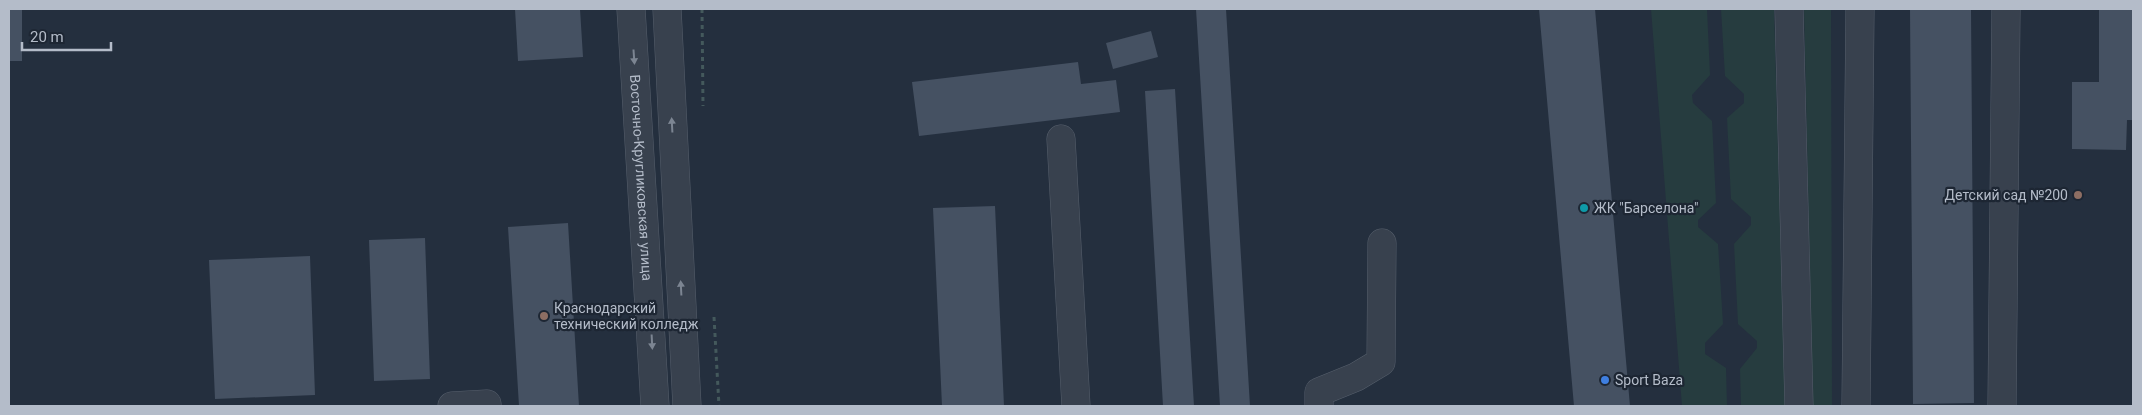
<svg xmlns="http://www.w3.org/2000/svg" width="2142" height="415" viewBox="0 0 2142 415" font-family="Roboto,sans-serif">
  <rect width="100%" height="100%" fill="#242f3e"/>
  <path fill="#263c3f" d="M 1651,9 L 1707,9 L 1710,75 L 1692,95 L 1693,103 L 1712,121 L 1716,203 L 1698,220 L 1698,227 L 1718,244 L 1723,324 L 1705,343 L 1705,354 L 1726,368 L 1727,406 L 1682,406 Z
    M 1721,9 L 1774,9 L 1785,406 L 1741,406 L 1740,369 L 1757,348 L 1757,341 L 1738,324 L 1734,244 L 1751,225 L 1751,217 L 1731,199 L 1727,118 L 1744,103 L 1744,94 L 1725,76 Z
    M 1804,9 L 1831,9 L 1832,406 L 1813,406 Z"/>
  <path fill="#455162" d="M 9,9 L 22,9 L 22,61 L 9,61 Z
    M 515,9 L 580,9 L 583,57 L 518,61 Z
    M 1196,9 L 1226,9 L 1250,406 L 1220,406 Z
    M 1539,9 L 1595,9 L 1630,406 L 1574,406 Z
    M 1910,9 L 1971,9 L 1974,403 L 1913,404 Z
    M 2099,9 L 2133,9 L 2133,120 L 2127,120 L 2126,150 L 2072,149 L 2072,82 L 2099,82 Z
    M 1151,31 L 1158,57 L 1113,69 L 1106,43 Z
    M 1078,62 L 1081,84 L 1116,80 L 1120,112 L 919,136 L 912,82 Z
    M 1175,89 L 1194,406 L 1163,406 L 1145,91 Z
    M 995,206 L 1004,406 L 942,406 L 933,208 Z
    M 568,223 L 579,406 L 519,406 L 508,227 Z
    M 425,238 L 430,379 L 374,381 L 369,240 Z
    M 310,256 L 315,395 L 215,399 L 209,260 Z"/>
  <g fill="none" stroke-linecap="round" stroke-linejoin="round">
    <g stroke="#565f6c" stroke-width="29">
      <g id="minor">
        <path id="s1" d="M 631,9 L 655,406"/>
        <path d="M 667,9 L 687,406"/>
        <path d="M 1789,9 L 1799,406"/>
        <path d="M 1061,139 L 1076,406"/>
        <path d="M 452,406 L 487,404 L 487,406"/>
        <path d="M 1319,406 L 1319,392 L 1356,377 L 1381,362 L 1382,243"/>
        <path d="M 1856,406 L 1860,9"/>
        <path d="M 2002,406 L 2006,9"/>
      </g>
    </g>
    <path stroke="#44595c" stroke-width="3" stroke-dasharray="4 4" stroke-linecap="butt" d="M 702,9 L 703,106
      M 714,317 L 719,406"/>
    <use href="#minor" stroke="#38414e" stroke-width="28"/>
  </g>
  <defs><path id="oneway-solid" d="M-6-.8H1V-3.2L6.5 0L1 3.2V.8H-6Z" transform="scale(1.25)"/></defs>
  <g fill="#7c8592">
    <use href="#oneway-solid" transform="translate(634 57) rotate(86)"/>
    <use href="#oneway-solid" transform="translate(672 125) rotate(-93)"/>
    <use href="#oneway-solid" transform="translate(681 288) rotate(-93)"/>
    <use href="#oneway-solid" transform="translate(652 342) rotate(87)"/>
  </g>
  <g fill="#8d6e63" stroke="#1d2633" stroke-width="2">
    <circle cx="2078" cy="195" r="5"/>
    <circle cx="544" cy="316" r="5"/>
  </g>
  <circle fill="#0f9aa8" stroke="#1d2633" stroke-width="2" cx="1584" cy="208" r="5"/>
  <circle fill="#3f7fe0" stroke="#1d2633" stroke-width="2" cx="1605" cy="380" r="5"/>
  <g text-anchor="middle" stroke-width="4.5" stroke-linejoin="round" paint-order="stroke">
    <g font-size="14" fill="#b4bcc9" stroke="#1d2633">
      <text dy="5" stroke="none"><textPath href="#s1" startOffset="169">Восточно-Кругликовская улица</textPath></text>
    </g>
    <g font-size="14" fill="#b4bcc9" stroke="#1d2633" text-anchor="start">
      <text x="2068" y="200" text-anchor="end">Детский сад №200</text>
      <text x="1594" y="213">ЖК "Барселона"</text>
      <text x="554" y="313">Краснодарский<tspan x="554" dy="16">технический колледж</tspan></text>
      <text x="1615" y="385">Sport Baza</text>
    </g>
  </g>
  <rect width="2142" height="415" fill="none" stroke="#b4bcc9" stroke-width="20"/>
  <path d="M22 42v8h89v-8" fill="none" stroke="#b4bcc9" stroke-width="2.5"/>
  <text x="30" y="42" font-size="15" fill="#b4bcc9" stroke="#1d2633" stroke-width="4" paint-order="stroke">20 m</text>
</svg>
